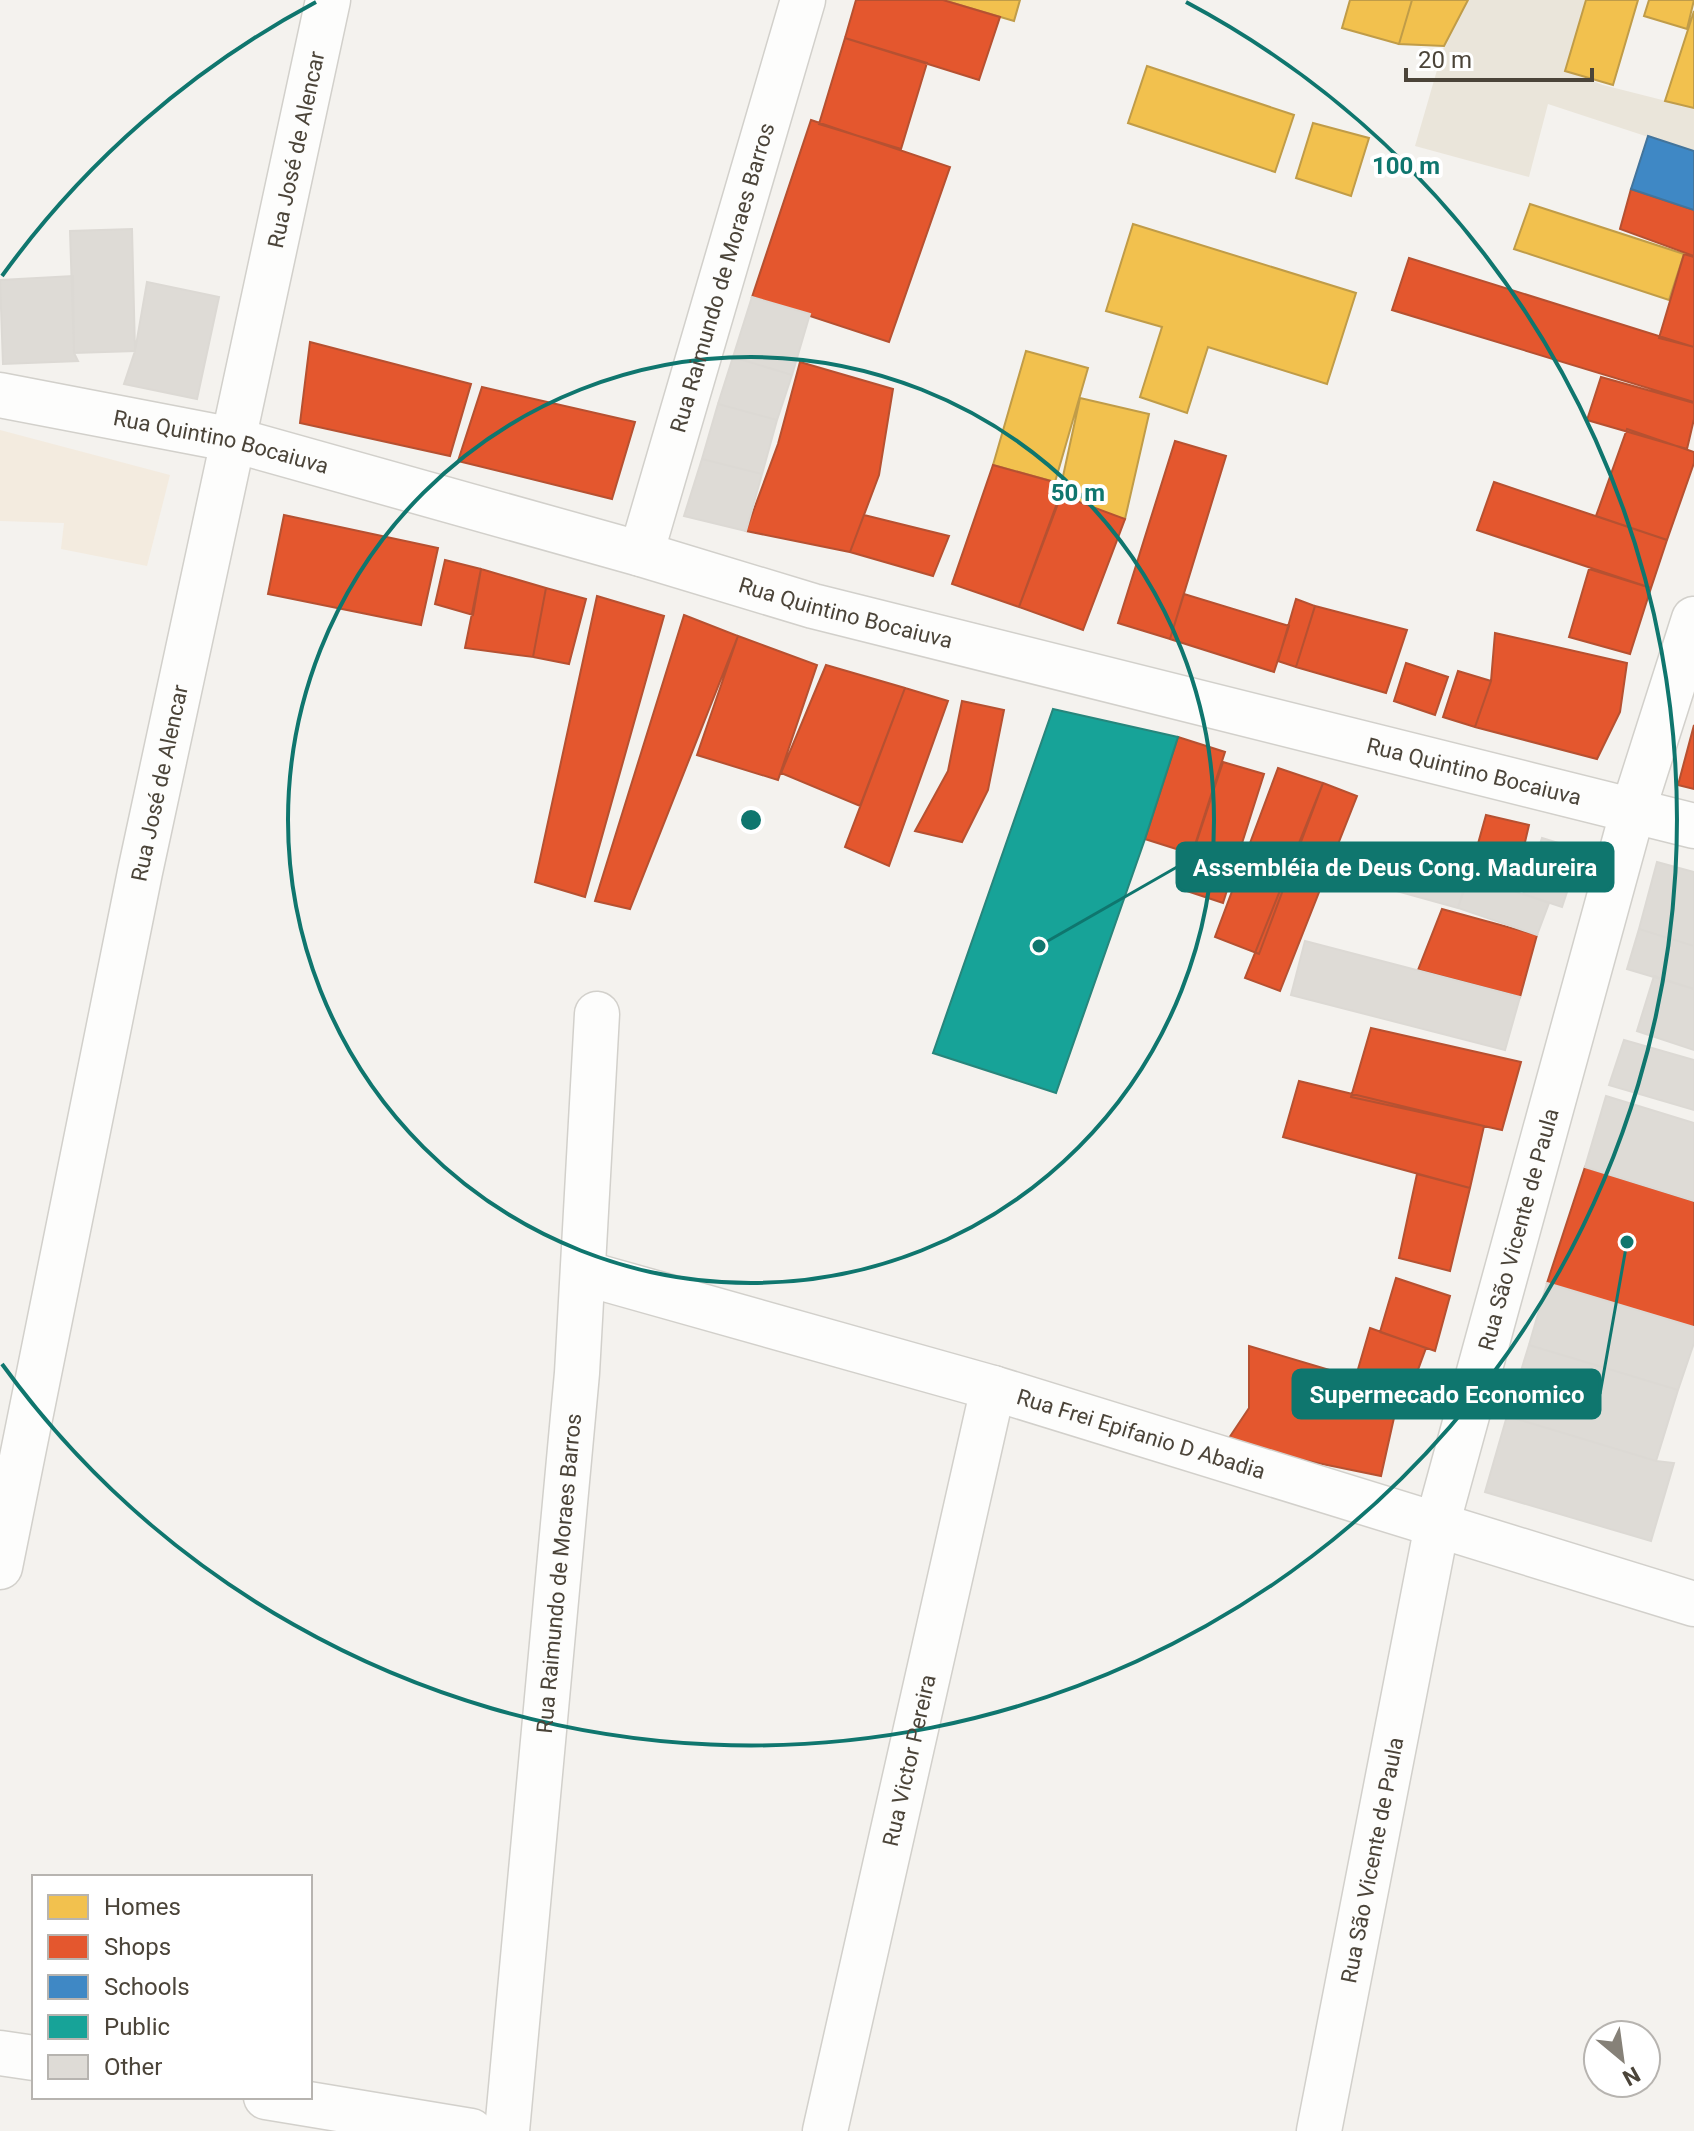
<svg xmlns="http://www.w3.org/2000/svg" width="1694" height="2131" viewBox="0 0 1694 2131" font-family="Roboto,sans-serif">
  <rect width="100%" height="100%" fill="#f4f2ee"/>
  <path fill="#f3ebdf" d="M 0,430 L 170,475 L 147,566 L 61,549 L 64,523 L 0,521 Z"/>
  <path fill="#eae5da" d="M 1468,0 L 1586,0 L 1566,71 L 1603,85 L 1694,108 L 1694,152 L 1548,104 L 1529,177 L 1415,146 L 1444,46 Z"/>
  <path fill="#f2c14e" stroke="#c09c48" stroke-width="2" d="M 943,0 L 1020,0 L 1014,21 Z
    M 1350,0 L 1412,0 L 1399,44 L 1342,28 Z
    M 1412,0 L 1468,0 L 1444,46 L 1399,44 Z
    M 1586,0 L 1638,0 L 1613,85 L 1565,71 Z
    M 1649,0 L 1694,0 L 1687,29 L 1644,16 Z
    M 1694,11 L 1694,108 L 1665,101 Z
    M 1147,66 L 1294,115 L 1275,172 L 1128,123 Z
    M 1313,123 L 1369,138 L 1351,196 L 1296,178 Z
    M 1530,204 L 1684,254 L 1669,300 L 1514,249 Z
    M 1133,224 L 1356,293 L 1327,384 L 1208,347 L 1187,413 L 1140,397 L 1162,327 L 1106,311 Z
    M 1026,351 L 1088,368 L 1055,482 L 993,465 Z
    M 1080,398 L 1149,414 L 1125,519 L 1057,504 Z"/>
  <path fill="#e4572e" stroke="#b65131" stroke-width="2" d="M 856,0 L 943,0 L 1000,17 L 979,80 L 845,38 Z
    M 845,38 L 927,63 L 901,149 L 819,124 Z
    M 811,120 L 950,167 L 889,342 L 752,297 Z
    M 1631,189 L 1694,210 L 1694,256 L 1620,229 Z
    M 1684,254 L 1694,257 L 1694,347 L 1659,338 Z
    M 1409,258 L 1694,347 L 1694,402 L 1392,310 Z
    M 310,342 L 471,384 L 450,456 L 300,423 Z
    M 800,362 L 893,389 L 879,475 L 850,552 L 746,531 L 778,444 Z
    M 1601,377 L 1694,403 L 1694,419 L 1687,449 L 1587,420 Z
    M 482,387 L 635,422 L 612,499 L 458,461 Z
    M 1627,429 L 1694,452 L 1694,463 L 1667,540 L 1596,516 Z
    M 1175,441 L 1226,456 L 1170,639 L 1118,623 Z
    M 993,465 L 1065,485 L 1019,607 L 952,584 Z
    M 1494,482 L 1667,540 L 1651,588 L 1477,530 Z
    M 1060,495 L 1125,519 L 1083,630 L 1019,607 Z
    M 284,515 L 438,548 L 421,625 L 268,594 Z
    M 864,515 L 949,536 L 933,576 L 850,552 Z
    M 445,560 L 481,569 L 473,615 L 435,604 Z
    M 481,569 L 546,588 L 533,657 L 465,648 Z
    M 1589,569 L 1651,588 L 1630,654 L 1569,637 Z
    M 546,588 L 586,599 L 569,664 L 533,657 Z
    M 1184,594 L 1289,626 L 1274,672 L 1170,639 Z
    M 597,596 L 664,616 L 585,897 L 535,882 Z
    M 1296,599 L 1315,606 L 1296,667 L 1278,661 Z
    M 1315,606 L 1407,630 L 1386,693 L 1296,667 Z
    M 684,615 L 738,636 L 630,909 L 595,901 Z
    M 1495,633 L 1627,663 L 1620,712 L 1597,759 L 1475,727 L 1491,681 Z
    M 738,636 L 817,665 L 778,780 L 697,755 Z
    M 1406,663 L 1448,677 L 1435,715 L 1394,701 Z
    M 826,665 L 905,688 L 860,806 L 781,773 Z
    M 1458,671 L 1491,681 L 1475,727 L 1443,717 Z
    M 905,688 L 948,701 L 889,866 L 845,847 Z
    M 962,701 L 1004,710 L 988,790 L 962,842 L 915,831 L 948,771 Z
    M 1694,725 L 1694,789 L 1678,785 Z
    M 1178,737 L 1225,752 L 1192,854 L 1145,839 Z
    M 1223,762 L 1264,774 L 1223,903 L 1181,889 Z
    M 1278,768 L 1323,783 L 1259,954 L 1215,937 Z
    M 1323,783 L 1357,796 L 1280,991 L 1245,978 Z
    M 1486,815 L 1529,825 L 1514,889 L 1469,876 Z
    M 1442,909 L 1537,935 L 1520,997 L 1418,970 Z
    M 1371,1028 L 1521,1062 L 1502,1130 L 1351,1097 Z
    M 1299,1081 L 1484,1126 L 1470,1188 L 1283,1137 Z
    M 1585,1167 L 1694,1201 L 1694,1330 L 1547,1283 Z
    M 1417,1174 L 1470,1188 L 1450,1271 L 1399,1258 Z
    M 1396,1278 L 1450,1296 L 1435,1351 L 1380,1332 Z
    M 1370,1328 L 1426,1348 L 1409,1394 L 1356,1376 Z
    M 1249,1346 L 1400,1391 L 1381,1476 L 1225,1444 L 1249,1408 Z"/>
  <path fill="#3f88c5" stroke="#43749b" stroke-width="2" d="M 1648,136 L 1694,151 L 1694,210 L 1631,189 Z"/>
  <path fill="#17a398" stroke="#27867c" stroke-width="2" d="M 1053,709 L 1178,737 L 1145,839 L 1056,1093 L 933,1053 Z"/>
  <path fill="#dedbd6" stroke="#dcd9d4" stroke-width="2" d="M 132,229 L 135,351 L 74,353 L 70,231 Z
    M 73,276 L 74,353 L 78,361 L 3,364 L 0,280 Z
    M 147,282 L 219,297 L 197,399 L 124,384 L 135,351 Z
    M 752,297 L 810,314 L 792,375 L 733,357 Z
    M 733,357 L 792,375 L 777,420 L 718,404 Z
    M 718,404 L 777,420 L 762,474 L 702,459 Z
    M 702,459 L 762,474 L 746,531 L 684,516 Z
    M 1542,838 L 1581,850 L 1562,907 L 1523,894 Z
    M 1366,844 L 1469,871 L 1458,908 L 1357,880 Z
    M 1657,862 L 1694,872 L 1694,946 L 1639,929 Z
    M 1469,876 L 1549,903 L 1537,935 L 1458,908 Z
    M 1639,929 L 1694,946 L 1694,989 L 1627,969 Z
    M 1305,941 L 1520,997 L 1505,1050 L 1291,995 Z
    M 1654,976 L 1694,989 L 1694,1050 L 1637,1031 Z
    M 1624,1040 L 1694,1060 L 1694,1110 L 1609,1085 Z
    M 1606,1096 L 1694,1123 L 1694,1201 L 1585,1167 Z
    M 1547,1283 L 1694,1327 L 1694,1343 L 1678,1390 L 1529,1345 Z
    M 1529,1345 L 1678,1390 L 1656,1461 L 1507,1416 Z
    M 1507,1416 L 1656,1461 L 1674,1463 L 1651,1541 L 1485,1492 Z"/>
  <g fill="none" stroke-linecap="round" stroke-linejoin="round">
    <g stroke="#d2d0cb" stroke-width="47">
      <g id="minor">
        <path id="s1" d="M 0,395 L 234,440 L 641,554 L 813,606 L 1694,826"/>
        <path id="s2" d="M 641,554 L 803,0"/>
        <path id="s3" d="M 584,1273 L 993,1388 L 1694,1604"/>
        <path id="s4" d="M 0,1567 L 140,872 L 328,0"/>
        <path d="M 0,2053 L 34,2058"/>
        <path d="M 266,2097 L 471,2131"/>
        <path id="s5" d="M 507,2131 L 577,1373 L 597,1014"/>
        <path id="s6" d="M 825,2131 L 993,1388"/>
        <path id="s7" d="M 1319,2131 L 1437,1525 L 1633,810 L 1694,619"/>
      </g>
    </g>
    <use href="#minor" stroke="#fdfdfc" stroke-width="44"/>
  </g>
  <g fill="none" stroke="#0f766e" stroke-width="4">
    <circle cx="751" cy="820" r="463"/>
    <path d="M2 276A926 926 0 0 1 316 2M1186 2A926 926 0 1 1 2 1364"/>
  </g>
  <g text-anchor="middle" stroke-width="8" stroke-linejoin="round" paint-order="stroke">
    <g font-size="22" fill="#4b4439" stroke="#fff">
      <text dy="8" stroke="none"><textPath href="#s4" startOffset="1448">Rua José de Alencar</textPath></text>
      <text dy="8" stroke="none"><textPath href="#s2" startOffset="288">Rua Raimundo de Moraes Barros</textPath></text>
      <text dy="8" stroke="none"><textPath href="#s1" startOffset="226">Rua Quintino Bocaiuva</textPath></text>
      <text dy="8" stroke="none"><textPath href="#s1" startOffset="874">Rua Quintino Bocaiuva</textPath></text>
      <text dy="8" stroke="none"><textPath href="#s1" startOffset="1522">Rua Quintino Bocaiuva</textPath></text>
      <text dy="8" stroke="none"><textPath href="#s4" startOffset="800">Rua José de Alencar</textPath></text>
      <text dy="8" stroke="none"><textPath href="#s7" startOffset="924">Rua São Vicente de Paula</textPath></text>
      <text dy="8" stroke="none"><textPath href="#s3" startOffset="580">Rua Frei Epifanio D Abadia</textPath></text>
      <text dy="8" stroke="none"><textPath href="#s5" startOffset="560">Rua Raimundo de Moraes Barros</textPath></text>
      <text dy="8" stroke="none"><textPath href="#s6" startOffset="380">Rua Victor Pereira</textPath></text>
      <text dy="8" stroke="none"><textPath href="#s7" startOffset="276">Rua São Vicente de Paula</textPath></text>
    </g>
  </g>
  <circle cx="751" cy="820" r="12" fill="#0f766e" stroke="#fff" stroke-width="4"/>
  <g font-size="24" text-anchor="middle" font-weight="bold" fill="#0f766e" stroke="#fff" stroke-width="8" stroke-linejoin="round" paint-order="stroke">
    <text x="1406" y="174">100 m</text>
    <text x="1078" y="501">50 m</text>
  </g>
  <path fill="none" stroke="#0f766e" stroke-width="3" d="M1039 946L1177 867M1627 1242L1600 1394"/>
  <g fill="#0f766e" stroke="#fff" stroke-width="3">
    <circle cx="1039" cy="946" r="8"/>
    <circle cx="1627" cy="1242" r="8"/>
  </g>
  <g fill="#0f766e" stroke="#0f766e" stroke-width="3">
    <rect x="1177" y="843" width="436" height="48" rx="8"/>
    <rect x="1293" y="1370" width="307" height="48" rx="8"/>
  </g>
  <g font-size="24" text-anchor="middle" font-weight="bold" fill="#fff">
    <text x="1395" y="876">Assembléia de Deus Cong. Madureira</text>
    <text x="1447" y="1403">Supermecado Economico</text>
  </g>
  <rect x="32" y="1875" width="280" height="224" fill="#ffffff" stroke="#b7b4b0" stroke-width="2"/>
  <rect x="48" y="1895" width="40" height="24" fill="#f2c14e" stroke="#b7b4b0" stroke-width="2"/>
  <text x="104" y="1915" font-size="24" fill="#4b4439">Homes</text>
  <rect x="48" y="1935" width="40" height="24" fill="#e4572e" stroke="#b7b4b0" stroke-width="2"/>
  <text x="104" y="1955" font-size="24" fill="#4b4439">Shops</text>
  <rect x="48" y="1975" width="40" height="24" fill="#3f88c5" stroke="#b7b4b0" stroke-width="2"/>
  <text x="104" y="1995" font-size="24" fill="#4b4439">Schools</text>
  <rect x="48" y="2015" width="40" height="24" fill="#17a398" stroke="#b7b4b0" stroke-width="2"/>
  <text x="104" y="2035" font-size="24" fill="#4b4439">Public</text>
  <rect x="48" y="2055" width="40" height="24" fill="#dedbd6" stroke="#b7b4b0" stroke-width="2"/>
  <text x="104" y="2075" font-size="24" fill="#4b4439">Other</text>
  <g transform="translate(1622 2059) rotate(151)"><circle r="38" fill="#ffffff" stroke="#b7b4b0" stroke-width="2"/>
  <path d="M0-6L14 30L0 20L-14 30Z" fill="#868178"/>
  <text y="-12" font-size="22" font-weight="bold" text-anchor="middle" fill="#4b4439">N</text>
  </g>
  <path d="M1406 68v12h186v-12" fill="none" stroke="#4b4439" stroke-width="4"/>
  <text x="1418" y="68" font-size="24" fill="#4b4439" stroke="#ffffff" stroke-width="6" paint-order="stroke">20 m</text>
</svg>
